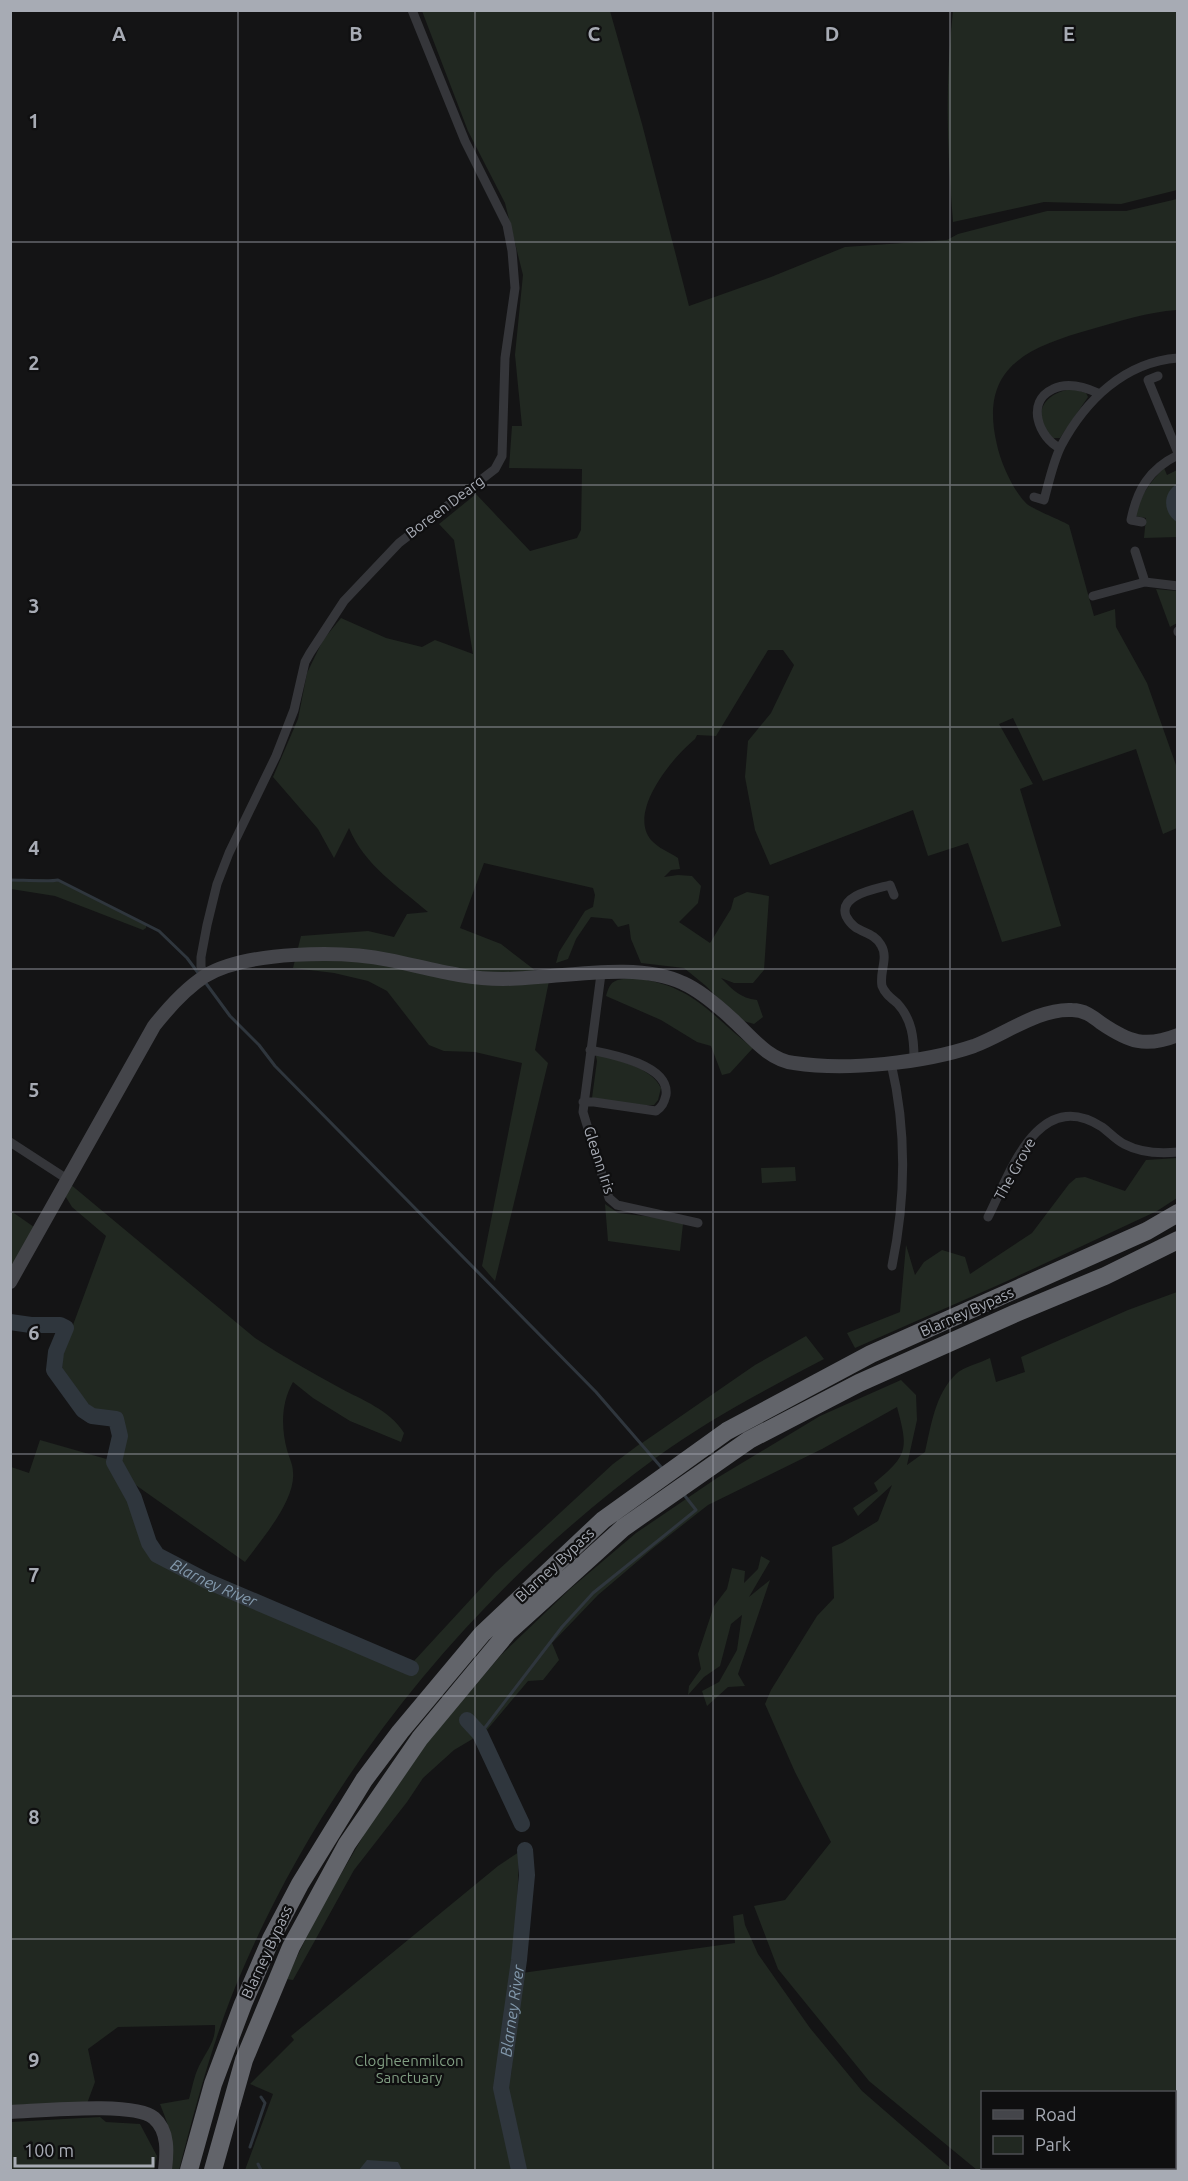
<svg xmlns="http://www.w3.org/2000/svg" width="1188" height="2181" viewBox="0 0 1188 2181" font-family="Ubuntu,sans-serif">
  <rect width="100%" height="100%" fill="#141415"/>
  <path fill="#212821" fill-rule="evenodd" d="M 422,11 L 610,11 L 642,124 L 689,306 L 771,277 L 845,247 L 947,240 L 958,234 L 1047,211 L 1126,211 L 1177,199 L 1177,310 C 1148,312 1120,321 1092,329 C 1029,347 978,366 997,445 C 1001,463 1012,488 1025,502 C 1029,508 1061,520 1069,525 L 1094,616 L 1115,609 L 1116,627 L 1147,683 L 1177,768 L 1177,828 L 1163,834 L 1136,749 L 1043,781 L 1013,718 L 999,724 L 1033,784 L 1020,789 L 1061,926 L 1002,942 L 968,843 L 928,856 L 913,810 L 770,865 L 755,830 L 745,777 L 748,741 L 771,713 L 794,665 L 783,650 L 768,650 L 716,736 L 697,735 L 695,739 C 674,756 627,811 651,840 C 658,848 669,852 678,858 L 680,869 L 671,870 L 664,877 L 678,875 L 692,876 L 701,886 L 698,903 L 679,922 L 710,943 L 731,909 L 734,898 L 747,892 L 769,896 L 764,970 L 753,983 L 734,983 L 721,978 C 733,990 740,998 757,1000 L 763,1017 L 754,1024 L 740,1020 L 706,986 L 684,968 L 641,963 L 631,939 L 629,924 L 618,927 L 612,919 L 591,917 L 576,939 L 568,959 L 556,963 L 559,952 L 585,911 L 593,907 L 595,895 L 593,888 L 484,863 L 460,928 L 501,944 L 549,981 L 535,1050 L 548,1063 L 495,1281 L 482,1266 L 522,1063 L 475,1052 L 444,1051 L 429,1045 L 387,991 L 368,981 L 334,973 L 293,968 L 301,936 L 368,931 L 394,937 L 407,914 L 428,912 C 398,886 365,866 349,828 L 334,858 L 318,829 L 273,777 L 298,719 L 307,673 L 323,640 L 341,618 L 386,638 L 422,647 L 435,640 L 473,654 L 454,540 L 439,524 L 476,494 L 530,551 L 577,538 L 581,530 L 582,469 L 509,468 L 512,426 L 522,426 L 515,355 L 523,275 L 505,203 L 468,131 Z
    M 953,11 L 1177,11 L 1177,190 L 1121,204 L 1044,202 L 953,222 C 947,150 945,82 953,11 Z
    M 1074,389 L 1086,393 L 1088,397 L 1060,438 L 1053,438 C 1029,416 1044,391 1074,389 Z
    M 1164,468 L 1167,475 L 1177,470 L 1177,537 L 1144,538 L 1146,518 L 1135,516 C 1140,496 1150,482 1164,468 Z
    M 1156,589 L 1177,591 L 1177,623 L 1170,627 Z
    M 41,879 L 62,882 L 146,925 L 146,928 L 143,930 L 55,896 L 11,889 L 11,880 Z
    M 632,978 C 693,984 709,1014 753,1048 L 730,1073 L 722,1075 L 711,1046 L 697,1042 L 661,1020 L 606,996 C 611,979 615,980 632,978 Z
    M 600,1054 C 620,1062 651,1067 661,1088 L 658,1100 L 654,1105 L 641,1105 L 592,1098 L 597,1061 L 596,1056 Z
    M 1177,1158 L 1177,1198 L 1157,1211 L 1005,1282 L 855,1348 L 847,1333 L 900,1312 L 906,1245 L 915,1275 L 924,1262 L 942,1250 L 965,1257 L 970,1274 L 1032,1233 L 1069,1184 L 1076,1178 L 1085,1177 L 1125,1191 L 1146,1160 Z
    M 795,1167 L 796,1181 L 762,1183 L 761,1168 Z
    M 70,1184 L 255,1338 C 282,1356 311,1372 340,1388 C 362,1400 390,1410 404,1433 L 401,1442 L 350,1421 L 313,1398 L 293,1382 C 281,1403 281,1427 287,1450 C 289,1457 293,1465 293,1472 C 296,1500 261,1540 245,1562 L 120,1474 L 134,1498 L 149,1543 L 157,1555 L 222,1588 L 411,1668 L 408,1673 L 416,1665 L 414,1661 L 495,1573 L 613,1464 L 641,1443 L 642,1443 L 755,1365 L 806,1336 L 824,1359 C 767,1389 709,1419 657,1457 C 471,1593 318,1781 232,1995 C 210,2051 194,2112 179,2170 L 171,2170 C 175,2143 170,2129 160,2104 L 189,2099 C 192,2089 194,2076 199,2066 C 206,2052 216,2041 215,2025 L 118,2027 L 88,2049 L 95,2082 L 85,2109 L 11,2108 L 11,1467 L 29,1473 L 40,1440 L 110,1460 L 119,1474 C 122,1456 131,1429 117,1415 L 99,1413 L 72,1390 L 62,1371 L 63,1352 L 106,1236 L 72,1207 L 64,1194 Z
    M 605,1204 L 618,1213 L 662,1218 L 683,1224 L 680,1251 L 608,1241 Z
    M 11,1211 L 34,1227 L 11,1274 Z
    M 1177,1292 L 1177,2170 L 977,2170 L 869,2081 L 778,1969 L 754,1906 L 785,1900 L 831,1842 L 795,1772 L 765,1704 L 771,1690 L 817,1616 L 834,1598 L 832,1547 L 842,1543 L 878,1521 L 892,1485 L 858,1516 L 853,1508 L 878,1491 L 874,1483 C 909,1455 908,1448 897,1407 L 822,1449 L 708,1505 L 652,1549 L 598,1595 L 552,1643 L 559,1660 L 543,1680 L 528,1681 L 486,1731 L 454,1750 L 423,1778 L 407,1802 L 354,1870 L 293,1980 L 286,1979 L 320,1910 L 365,1833 L 429,1740 L 501,1655 L 570,1589 L 636,1533 L 717,1478 L 820,1416 L 901,1380 L 916,1395 L 917,1420 L 907,1465 L 925,1452 C 931,1426 935,1394 956,1374 C 963,1367 980,1363 990,1358 L 996,1382 L 1025,1372 L 1021,1357 L 1128,1310 ZM 982,2092 L 1174,2092 L 1174,2168 L 982,2168 Z
    M 761,1556 L 770,1561 L 749,1597 L 770,1580 L 738,1674 L 745,1686 L 728,1687 L 707,1706 L 702,1691 L 719,1682 L 737,1650 L 742,1615 L 731,1624 L 720,1666 L 704,1677 L 688,1695 L 689,1686 L 701,1669 L 698,1654 L 714,1606 L 727,1589 L 732,1568 L 745,1571 L 744,1583 L 758,1569 Z
    M 519,1852 L 511,2074 L 522,1973 L 735,1943 L 733,1916 L 743,1914 L 745,1925 L 758,1954 L 810,2028 L 862,2091 L 953,2170 L 245,2170 L 273,2094 L 250,2084 L 294,2040 L 291,2036 L 498,1866 Z
    M 100,2117 L 106,2122 L 140,2124 L 157,2156 L 154,2170 L 11,2170 L 11,2122 Z"/>
  <path fill="#2f363d" d="M 1177,484 L 1177,522 C 1163,513 1162,493 1177,484 Z
    M 367,2160 L 398,2162 L 402,2170 L 359,2170 Z"/>
  <g fill="none" stroke-linecap="round" stroke-linejoin="round">
    <path stroke="#2f363d" stroke-width="3" d="M 10,880 C 21,880 50,882 58,880 L 159,931 L 187,958 L 199,974
      M 205,982 L 230,1016 L 259,1045 L 275,1066 L 596,1392 L 661,1467
      M 480,1734 L 562,1627 L 593,1593 L 696,1510 L 685,1496
      M 250,2147 L 265,2103 L 261,2097
      M 258,2164 L 261,2170"/>
    <g stroke="#2f363d" stroke-width="16">
      <path id="s1" d="M 10,1322 L 31,1325 L 60,1325 L 66,1328 L 56,1352 L 54,1370 L 83,1410 L 92,1416 L 116,1419 L 120,1436 L 114,1462 L 134,1498 L 149,1543 L 157,1555 L 207,1581 L 411,1668"/>
      <path d="M 467,1720 L 480,1734 L 522,1824"/>
      <path id="s2" d="M 519,2170 L 501,2088 L 519,1960 L 527,1875 L 525,1850"/>
    </g>
    <path stroke="#35363a" stroke-width="9" d="M 1158,376 L 1148,380 L 1178,453
      M 1060,448 C 1039,438 1025,402 1053,389 C 1067,382 1085,387 1098,393
      M 1034,497 L 1044,500 C 1049,482 1053,462 1061,446 C 1085,401 1124,362 1178,358
      M 1142,522 L 1131,520 C 1137,490 1149,469 1178,455
      M 1135,551 L 1145,582
      M 1093,596 L 1145,582 L 1178,586
      M 1178,631 L 1178,632
      M 894,895 L 890,885 C 876,889 838,895 846,916 C 848,920 851,924 855,927 C 864,933 875,934 881,945 C 889,958 879,972 882,986 C 885,994 891,998 897,1003 C 912,1019 914,1038 914,1059
      M 601,974 L 583,1112 L 609,1198 L 617,1205 L 698,1223
      M 205,976 L 201,967 L 201,957 L 207,925 L 217,884 L 229,853 L 276,756 L 294,710 L 305,662 L 310,653 L 344,601 L 399,543 L 495,469 L 502,456 L 505,358 L 515,288 L 512,251 L 507,225 L 465,141 L 412,10
      M 891,1063 C 907,1131 906,1198 892,1266
      M 583,1102 L 594,1102 L 656,1111 C 662,1107 664,1103 666,1095 C 670,1065 611,1054 590,1050
      M 10,1142 L 67,1179
      M 988,1217 C 1010,1173 1038,1086 1102,1127 C 1109,1132 1116,1140 1124,1144 C 1141,1153 1159,1154 1178,1152"/>
    <path stroke="#44454a" stroke-width="14" d="M 10,1282 L 154,1026 C 169,1007 185,989 205,976 C 246,951 342,950 389,960 C 428,968 463,979 503,979 C 556,979 636,960 683,983 C 701,991 718,1006 732,1019 C 750,1035 768,1060 794,1063 C 846,1071 924,1063 974,1046 C 1004,1035 1039,1008 1072,1010 C 1084,1010 1092,1016 1101,1023 C 1129,1042 1145,1048 1178,1035
      M 10,2112 C 39,2111 135,2101 154,2118 C 169,2131 167,2153 165,2170"/>
    <path stroke="#62646a" stroke-width="18" d="M 189,2170 L 213,2084 L 243,2004 L 271,1939 L 300,1884 L 364,1780 L 400,1732 L 482,1634 L 603,1520 L 727,1431 L 871,1354 L 1147,1231 L 1178,1213
      M 213,2170 L 244,2060 L 291,1947 L 347,1844 L 420,1738 L 508,1632 L 623,1528 L 749,1440 L 859,1383 L 1016,1313 L 1105,1276 L 1178,1240"/>
  </g>
  <path fill="none" stroke="#a7abb4" stroke-width="1.5" stroke-opacity="0.55" d="M 238,10 L 238,2170M 475,10 L 475,2170M 713,10 L 713,2170M 950,10 L 950,2170M 10,242 L 1178,242M 10,485 L 1178,485M 10,727 L 1178,727M 10,969 L 1178,969M 10,1212 L 1178,1212M 10,1454 L 1178,1454M 10,1696 L 1178,1696M 10,1939 L 1178,1939"/>
  <g text-anchor="middle" stroke-width="4.5" stroke-linejoin="round" paint-order="stroke">
    <g font-size="15" fill="#a7abb4" stroke="#0f0f10">
      <text transform="translate(445 507) rotate(-37)" y="5">Boreen Dearg</text>
      <text transform="translate(599 1160) rotate(72)" y="5">Gleann Iris</text>
      <text transform="translate(1015 1169) rotate(-61)" y="5">The Grove</text>
      <text transform="translate(967 1312) rotate(-24)" y="5">Blarney Bypass</text>
      <text transform="translate(555 1565) rotate(-43)" y="5">Blarney Bypass</text>
      <text transform="translate(267 1952) rotate(-65)" y="5">Blarney Bypass</text>
    </g>
    <g font-size="15" fill="#809d82" stroke="#0f0f10">
      <text x="409" y="2066">Clogheenmilcon<tspan x="409" dy="17">Sanctuary</tspan></text>
    </g>
    <g font-size="16" font-style="italic" fill="#8298ab" stroke="#0f0f10">
      <text dy="6" stroke="none"><textPath href="#s1" startOffset="396">Blarney River</textPath></text>
      <text dy="6" stroke="none"><textPath href="#s2" startOffset="162">Blarney River</textPath></text>
    </g>
  </g>
  <g font-size="20" text-anchor="middle" font-weight="bold" fill="#a7abb4" stroke="#0f0f10" stroke-width="4.5" stroke-linejoin="round" paint-order="stroke">
    <text x="119" y="41">A</text>
    <text x="356" y="41">B</text>
    <text x="594" y="41">C</text>
    <text x="832" y="41">D</text>
    <text x="1069" y="41">E</text>
    <text x="34" y="128">1</text>
    <text x="34" y="370">2</text>
    <text x="34" y="613">3</text>
    <text x="34" y="855">4</text>
    <text x="34" y="1097">5</text>
    <text x="34" y="1340">6</text>
    <text x="34" y="1582">7</text>
    <text x="34" y="1824">8</text>
    <text x="34" y="2067">9</text>
  </g>
  <rect width="1188" height="2181" fill="none" stroke="#a7abb4" stroke-width="24"/>
  <rect x="981" y="2091" width="195" height="78" fill="#0f0f10" stroke="#4c4d52" stroke-width="1.5"/>
  <rect x="993" y="2110" width="30" height="9" fill="#44454a" stroke="#4c4d52" stroke-width="1.5"/>
  <text x="1035" y="2121" font-size="18" fill="#a7abb4">Road</text>
  <rect x="993" y="2136" width="30" height="18" fill="#212821" stroke="#4c4d52" stroke-width="1.5"/>
  <text x="1035" y="2151" font-size="18" fill="#a7abb4">Park</text>
  <path d="M15 2157v9h138v-9" fill="none" stroke="#a7abb4" stroke-width="3"/>
  <text x="24" y="2157" font-size="18" fill="#a7abb4" stroke="#0f0f10" stroke-width="4.5" paint-order="stroke">100 m</text>
</svg>
